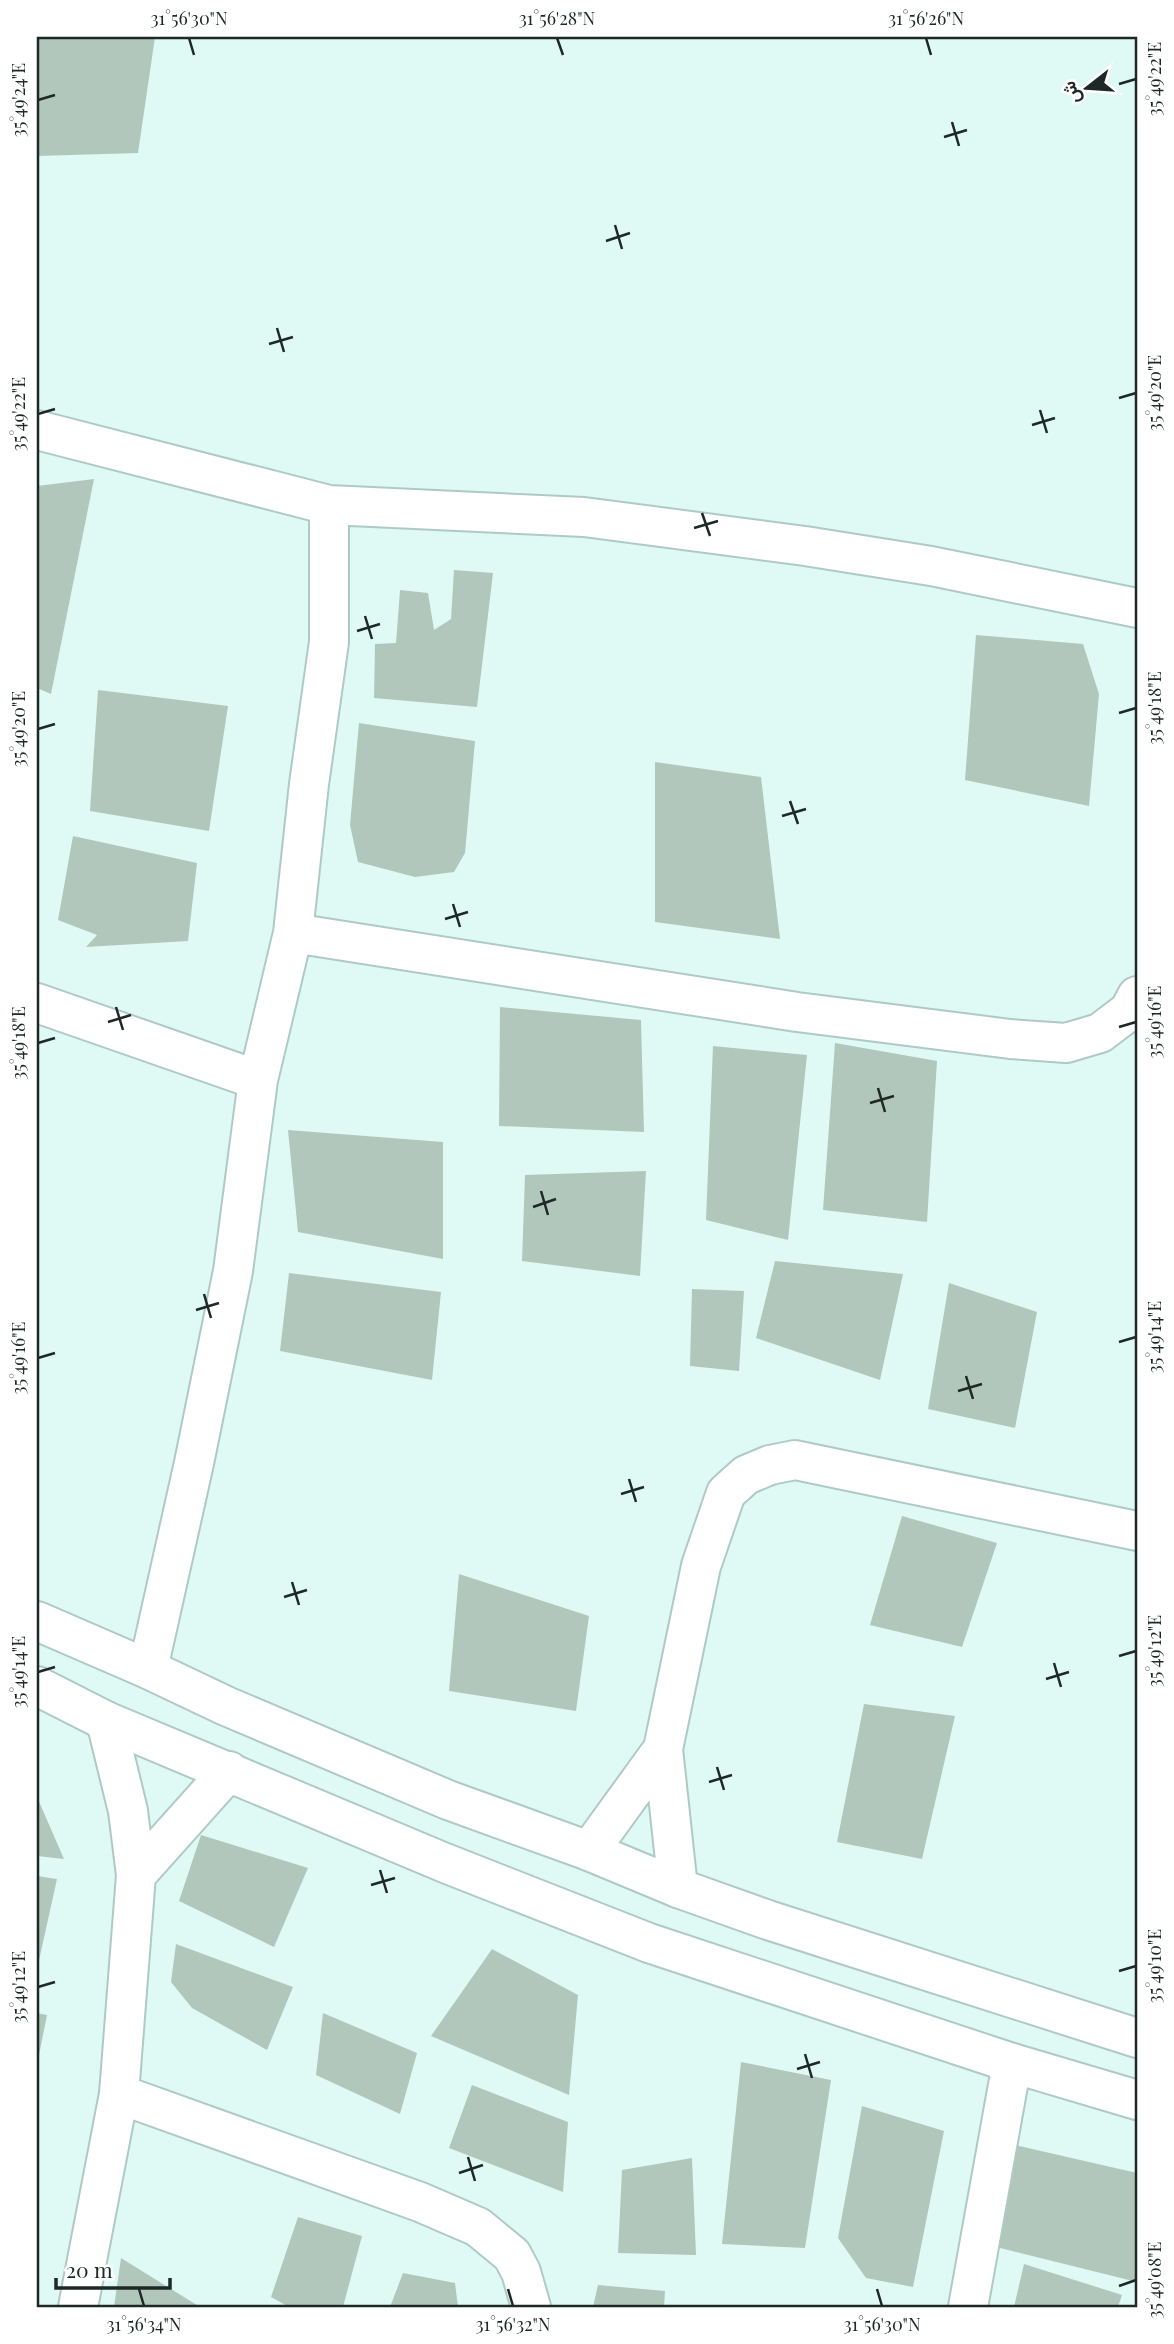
<svg xmlns="http://www.w3.org/2000/svg" width="1174" height="2344" viewBox="0 0 1174 2344" font-family="'Playfair Display',Vazirmatn,serif">
  <rect width="100%" height="100%" fill="#dffaf5"/>
  <path fill="#b1c7bb" d="M 37,37 L 155,37 L 138,153 L 37,156 Z
    M 94,479 L 51,694 L 37,688 L 37,486 Z
    M 454,570 L 493,573 L 477,707 L 374,698 L 375,644 L 396,643 L 400,590 L 428,593 L 434,630 L 451,619 Z
    M 976,635 L 1083,644 L 1099,694 L 1089,806 L 965,780 Z
    M 98,690 L 228,706 L 209,831 L 90,811 Z
    M 359,723 L 475,741 L 465,853 L 454,872 L 415,877 L 358,862 L 350,825 Z
    M 655,762 L 761,777 L 780,939 L 655,922 Z
    M 73,836 L 197,863 L 188,941 L 86,947 L 97,935 L 58,920 Z
    M 500,1007 L 641,1020 L 644,1132 L 499,1126 Z
    M 835,1043 L 937,1061 L 927,1222 L 823,1210 Z
    M 713,1046 L 807,1055 L 788,1240 L 706,1220 Z
    M 288,1130 L 443,1142 L 443,1259 L 298,1232 Z
    M 646,1171 L 640,1276 L 522,1261 L 525,1175 Z
    M 775,1261 L 903,1274 L 880,1380 L 756,1338 Z
    M 289,1273 L 441,1292 L 432,1380 L 280,1351 Z
    M 949,1283 L 1037,1312 L 1015,1428 L 928,1409 Z
    M 692,1289 L 744,1291 L 739,1371 L 690,1366 Z
    M 902,1516 L 997,1543 L 962,1647 L 870,1625 Z
    M 459,1574 L 589,1616 L 576,1711 L 449,1691 Z
    M 864,1704 L 955,1716 L 922,1859 L 837,1842 Z
    M 37,1797 L 64,1859 L 37,1856 Z
    M 201,1835 L 308,1868 L 274,1947 L 179,1901 Z
    M 37,1876 L 57,1879 L 38,1965 L 37,1964 Z
    M 176,1944 L 293,1987 L 267,2050 L 192,2008 L 171,1982 Z
    M 492,1949 L 578,1995 L 569,2095 L 431,2036 Z
    M 37,2013 L 47,2015 L 38,2060 L 37,2059 Z
    M 323,2013 L 417,2053 L 400,2114 L 316,2075 Z
    M 741,2062 L 831,2080 L 805,2248 L 722,2244 Z
    M 472,2085 L 568,2122 L 563,2192 L 449,2148 Z
    M 862,2106 L 944,2131 L 913,2287 L 866,2278 L 838,2238 Z
    M 1015,2145 L 1137,2173 L 1137,2282 L 996,2247 Z
    M 692,2158 L 696,2255 L 618,2253 L 622,2170 Z
    M 298,2217 L 362,2236 L 343,2307 L 289,2307 L 271,2297 Z
    M 121,2258 L 200,2307 L 114,2307 Z
    M 1024,2264 L 1122,2295 L 1118,2307 L 1014,2307 Z
    M 403,2273 L 455,2283 L 458,2307 L 390,2307 Z
    M 598,2285 L 665,2291 L 664,2307 L 593,2307 Z"/>
  <g fill="none" stroke-linecap="round" stroke-linejoin="round">
    <g stroke="#afcac5" stroke-width="42">
      <path id="minor" d="M 37,430 L 329,505 L 329,642 L 309,784 L 293,933 L 258,1080 L 233,1271 L 194,1463 L 148,1669
        M 329,505 L 584,517 L 805,546 L 931,566 L 1137,608
        M 293,933 L 797,1012 L 1010,1039 L 1066,1043 L 1100,1033 L 1129,1011 L 1137,996
        M 37,1003 L 258,1080
        M 589,1851 L 663,1749
        M 136,1875 L 229,1771
        M 678,1888 L 663,1749 L 701,1566 L 726,1493 L 746,1475 L 770,1465 L 795,1460 L 1137,1531
        M 119,2094 L 420,2202 L 478,2227 L 512,2255 L 521,2272 L 531,2307
        M 78,2307 L 119,2094 L 136,1875 L 128,1811 L 106,1721
        M 968,2307 L 1012,2063"/>
    </g>
    <g stroke="#afcac5" stroke-width="42">
      <path id="secondary" d="M 37,1621 L 148,1669 L 226,1706 L 448,1800 L 589,1851 L 678,1888 L 768,1920 L 1137,2038
        M 37,1686 L 106,1721 L 445,1863 L 649,1943 L 1012,2063 L 1137,2100"/>
    </g>
    <use href="#minor" stroke="#fff" stroke-width="38"/>
    <use href="#secondary" stroke="#fff" stroke-width="38"/>
  </g>
  <path fill="none" stroke="#1e2826" stroke-width="2.5" d="M 189,38 L 194,55M 557,38 L 563,55M 926,38 L 931,55M 1119,84 L 1136,79M 38,100 L 55,95M 952,122 L 959,146M 944,137 L 967,130M 615,225 L 622,249M 606,241 L 630,233M 277,328 L 284,352M 269,344 L 293,337M 1119,398 L 1136,393M 1040,410 L 1047,433M 38,414 L 55,409M 1032,425 L 1055,418M 702,513 L 710,536M 694,528 L 718,521M 365,616 L 372,639M 357,631 L 380,624M 1119,713 L 1136,708M 38,729 L 55,724M 790,801 L 798,824M 782,816 L 806,809M 453,904 L 460,927M 445,919 L 468,912M 116,1007 L 123,1030M 108,1022 L 131,1015M 1119,1027 L 1136,1022M 38,1043 L 55,1038M 878,1088 L 885,1112M 870,1103 L 894,1096M 541,1191 L 548,1215M 533,1207 L 556,1199M 204,1294 L 211,1318M 196,1310 L 219,1303M 1119,1342 L 1136,1337M 38,1358 L 55,1353M 966,1376 L 973,1399M 958,1391 L 982,1384M 629,1479 L 636,1502M 621,1494 L 644,1487M 292,1582 L 299,1605M 284,1597 L 307,1590M 1119,1656 L 1136,1651M 1054,1663 L 1061,1687M 38,1672 L 55,1667M 1046,1679 L 1069,1672M 717,1767 L 724,1790M 709,1782 L 732,1775M 380,1870 L 387,1893M 371,1885 L 395,1878M 1119,1971 L 1136,1966M 38,1987 L 55,1982M 805,2054 L 812,2078M 797,2069 L 820,2062M 468,2157 L 475,2181M 459,2173 L 483,2165M 1119,2286 L 1136,2280M 139,2289 L 144,2306M 508,2289 L 513,2306M 877,2289 L 882,2306"/>
  <rect width="1174" height="2344" fill="none" stroke="#ffffff" stroke-width="77"/>
  <g transform="translate(1087 88) rotate(253)" stroke="#ffffff" stroke-width="5" paint-order="stroke">
  <path d="M0-5L12 26L0 18L-12 26Z" fill="#1e2826"/>
  <text y="-10" font-size="19" font-weight="bold" text-anchor="middle" fill="#1e2826">ش</text>
  </g>
  <path d="M56 2278v10h114v-10" fill="none" stroke="#1e2826" stroke-width="3.5"/>
  <text x="66" y="2278" font-size="21" fill="#1e2826" stroke="#ffffff" stroke-width="5" paint-order="stroke">20 m</text>
  <rect x="38" y="38" width="1098" height="2268" fill="none" stroke="#1e2826" stroke-width="2.5"/>
  <g font-size="18" text-anchor="middle" fill="#1e2826">
    <text x="189" y="25">31°56'30"N</text>
    <text x="557" y="25">31°56'28"N</text>
    <text x="926" y="25">31°56'26"N</text>
    <text transform="translate(1155 79) rotate(-90)" y="6">35°49'22"E</text>
    <text transform="translate(19 100) rotate(-90)" y="6">35°49'24"E</text>
    <text transform="translate(1155 393) rotate(-90)" y="6">35°49'20"E</text>
    <text transform="translate(19 414) rotate(-90)" y="6">35°49'22"E</text>
    <text transform="translate(1155 708) rotate(-90)" y="6">35°49'18"E</text>
    <text transform="translate(19 729) rotate(-90)" y="6">35°49'20"E</text>
    <text transform="translate(1155 1022) rotate(-90)" y="6">35°49'16"E</text>
    <text transform="translate(19 1043) rotate(-90)" y="6">35°49'18"E</text>
    <text transform="translate(1155 1337) rotate(-90)" y="6">35°49'14"E</text>
    <text transform="translate(19 1358) rotate(-90)" y="6">35°49'16"E</text>
    <text transform="translate(1155 1651) rotate(-90)" y="6">35°49'12"E</text>
    <text transform="translate(19 1672) rotate(-90)" y="6">35°49'14"E</text>
    <text transform="translate(1155 1966) rotate(-90)" y="6">35°49'10"E</text>
    <text transform="translate(19 1987) rotate(-90)" y="6">35°49'12"E</text>
    <text transform="translate(1155 2280) rotate(-90)" y="6">35°49'08"E</text>
    <text x="144" y="2331">31°56'34"N</text>
    <text x="513" y="2331">31°56'32"N</text>
    <text x="882" y="2331">31°56'30"N</text>
  </g>
</svg>
